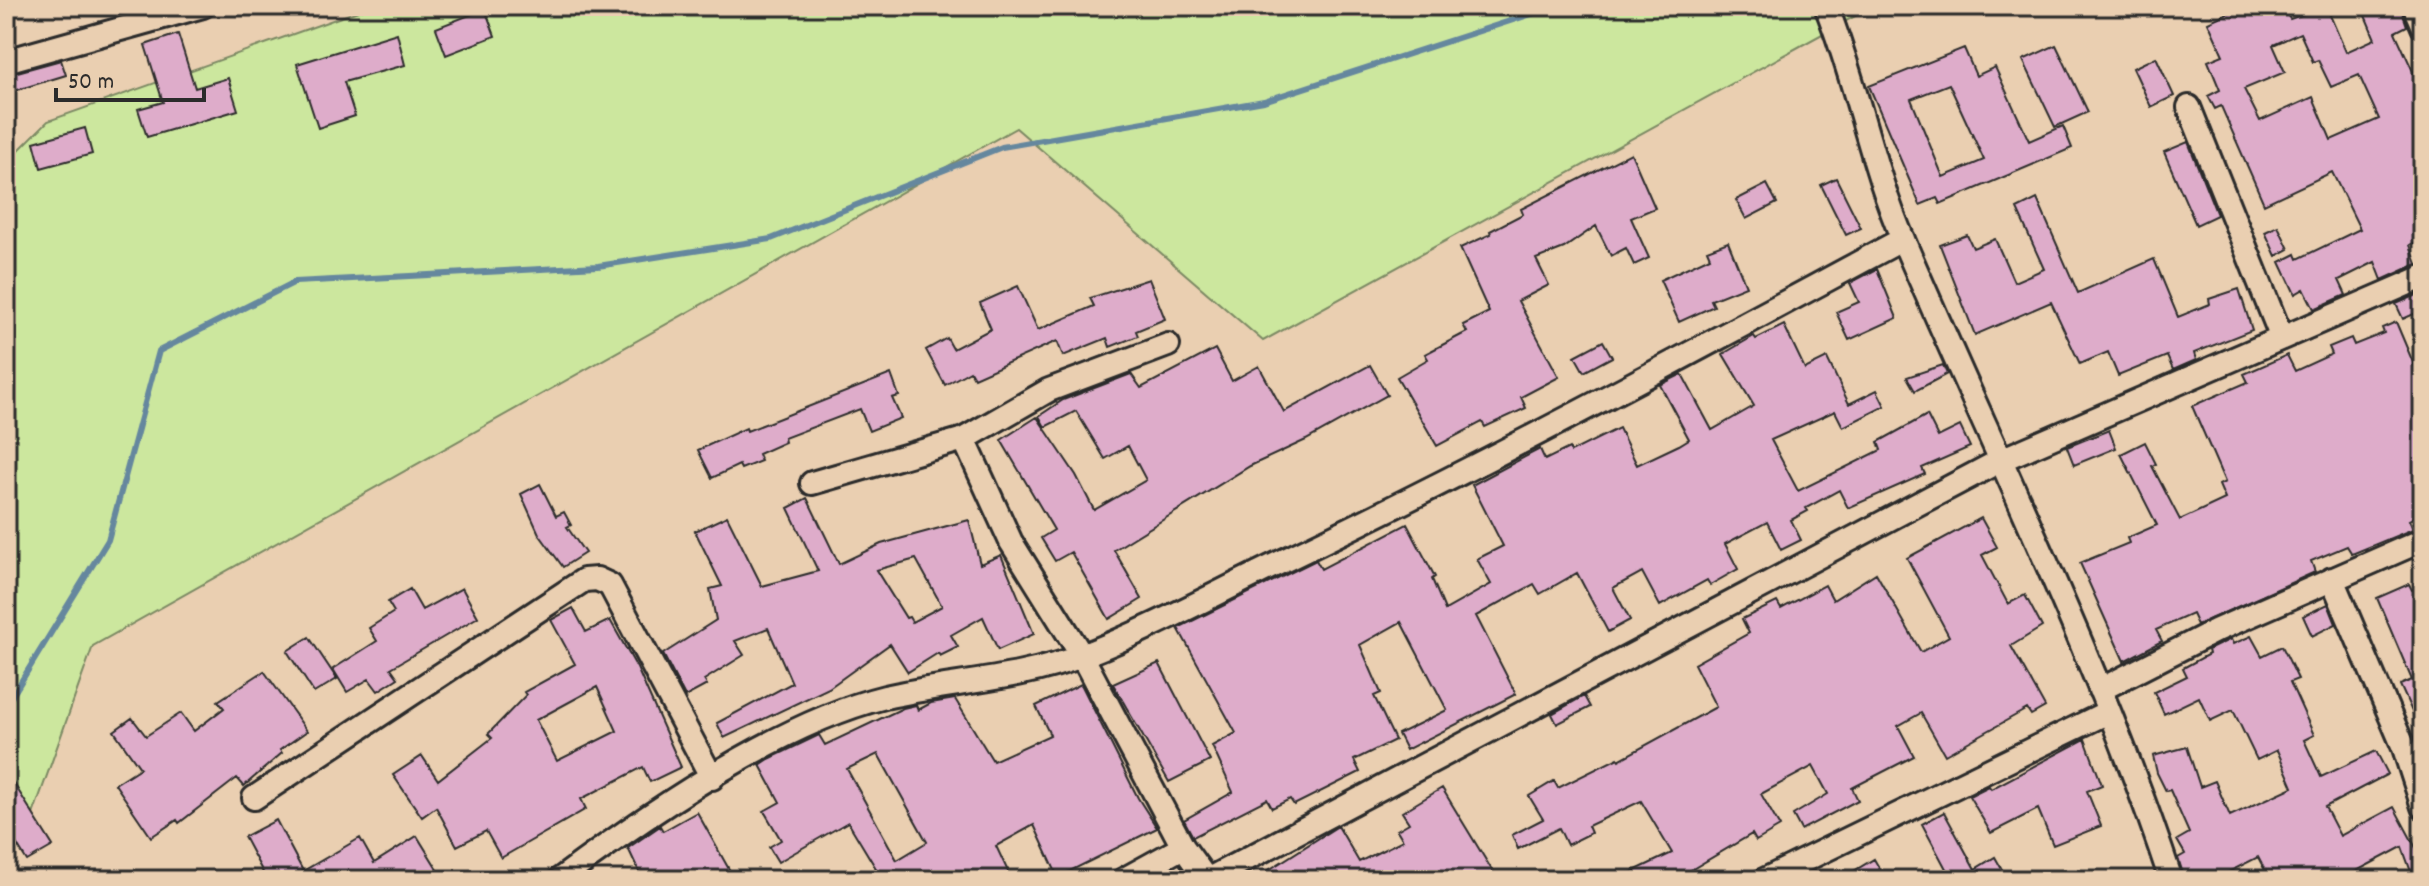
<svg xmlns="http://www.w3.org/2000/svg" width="2429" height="886" viewBox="0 0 2429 886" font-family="Dekko,sans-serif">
  <rect width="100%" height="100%" fill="#eacfb1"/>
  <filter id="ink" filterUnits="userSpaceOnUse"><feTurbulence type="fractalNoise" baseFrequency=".0125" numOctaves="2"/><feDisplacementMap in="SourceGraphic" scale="16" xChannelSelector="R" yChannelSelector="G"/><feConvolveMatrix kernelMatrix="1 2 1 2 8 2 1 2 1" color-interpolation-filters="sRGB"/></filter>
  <g filter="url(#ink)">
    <path fill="#cce79e" stroke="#7c8964" stroke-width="2" d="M 372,6 L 1879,6 L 1866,10 L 1263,341 L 1016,128 L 93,646 L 25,837 L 6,839 L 6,163 L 48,121 Z"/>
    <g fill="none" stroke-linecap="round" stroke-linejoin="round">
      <path stroke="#65879e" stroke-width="6" d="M 6,706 L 108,540 L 159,351 L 295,282 L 598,266 L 771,239 L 1002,147 L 1264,101 L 1556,6"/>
    </g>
    <path fill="#deacca" stroke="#2b2b2b" stroke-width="2" fill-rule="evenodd" d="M 2243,6 L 2281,6 L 2290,19 L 2326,6 L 2346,52 L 2375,39 L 2361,6 L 2400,6 L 2407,26 L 2395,32 L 2423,93 L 2423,238 L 2410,245 L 2417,264 L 2382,280 L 2375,262 L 2339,280 L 2346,295 L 2314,309 L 2304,289 L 2295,294 L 2280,262 L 2296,254 L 2298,259 L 2360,229 L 2332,172 L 2264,204 L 2221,106 L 2215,109 L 2208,96 L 2220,90 L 2208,61 L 2223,55 L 2208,22 ZM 2300,33 L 2313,62 L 2318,60 L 2331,87 L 2359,75 L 2379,119 L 2331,140 L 2313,97 L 2260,121 L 2244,89 L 2285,72 L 2273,45 Z
      M 485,9 L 495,36 L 446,55 L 436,28 Z
      M 397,33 L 405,65 L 344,82 L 355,116 L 318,128 L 297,64 Z
      M 178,34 L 195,88 L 228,78 L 238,110 L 147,137 L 138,109 L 163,102 L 145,45 Z
      M 2056,45 L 2088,112 L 2055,127 L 2023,60 Z
      M 1964,48 L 1976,76 L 1995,67 L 2029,141 L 2063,126 L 2072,148 L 1940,204 L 1937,198 L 1920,205 L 1869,86 ZM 1949,84 L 1984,160 L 1943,177 L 1911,99 Z
      M 2156,57 L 2174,96 L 2151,107 L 2133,68 Z
      M 61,60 L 66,75 L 14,91 L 10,74 Z
      M 85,128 L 92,154 L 41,168 L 34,142 Z
      M 2188,142 L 2217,215 L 2196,225 L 2164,152 Z
      M 1631,153 L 1655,208 L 1631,218 L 1649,258 L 1634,265 L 1626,248 L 1611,256 L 1596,226 L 1564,248 L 1536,259 L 1549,285 L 1518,301 L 1559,377 L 1521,397 L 1526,408 L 1485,427 L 1482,422 L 1437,446 L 1397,377 L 1428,359 L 1425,354 L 1467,332 L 1463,325 L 1489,312 L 1460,248 L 1491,234 L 1490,231 L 1523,214 L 1521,209 Z
      M 1836,178 L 1861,228 L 1846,235 L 1821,185 Z
      M 1767,184 L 1777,203 L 1746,219 L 1736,200 Z
      M 2037,199 L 2078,293 L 2154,259 L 2178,317 L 2210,304 L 2209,299 L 2239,289 L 2252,330 L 2194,353 L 2196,360 L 2173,370 L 2167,356 L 2118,376 L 2108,352 L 2080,364 L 2051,302 L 1975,335 L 1940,245 L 1967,235 L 1973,248 L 1995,239 L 2014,282 L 2044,269 L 2017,209 Z
      M 2278,226 L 2289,249 L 2276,256 L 2265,232 Z
      M 1728,242 L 1746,286 L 1711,300 L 1714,306 L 1679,322 L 1660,280 L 1710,257 L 1707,250 Z
      M 1877,269 L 1897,318 L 1849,340 L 1836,312 L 1859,302 L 1850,283 Z
      M 1149,279 L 1165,319 L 1136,331 L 1138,336 L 1110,347 L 1107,338 L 1063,356 L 1057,341 L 974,378 L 970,371 L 945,385 L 926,350 L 947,338 L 953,349 L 991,329 L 980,303 L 1018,286 L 1038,330 L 1094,306 L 1090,298 Z
      M 2422,293 L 2423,310 L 2403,319 L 2396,304 Z
      M 2396,322 L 2423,386 L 2423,513 L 2409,520 L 2413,529 L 2352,554 L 2347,546 L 2311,561 L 2315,572 L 2197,625 L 2192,614 L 2156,630 L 2162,641 L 2124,661 L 2080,563 L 2129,543 L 2127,538 L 2157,525 L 2121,454 L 2145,442 L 2156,464 L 2152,466 L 2180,520 L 2225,499 L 2219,485 L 2225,482 L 2192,406 L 2248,382 L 2244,374 L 2287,355 L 2295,371 L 2332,354 L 2329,347 L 2351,338 L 2354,345 L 2384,333 L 2382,328 Z
      M 1784,325 L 1805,369 L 1827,358 L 1849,404 L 1877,390 L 1885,406 L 1843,427 L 1835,411 L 1771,440 L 1798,491 L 1881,450 L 1878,442 L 1927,415 L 1938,437 L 1960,426 L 1970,447 L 1922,468 L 1925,474 L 1848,508 L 1839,490 L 1806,508 L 1808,511 L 1791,520 L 1801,540 L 1781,550 L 1767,522 L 1725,544 L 1738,569 L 1710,585 L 1707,580 L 1660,606 L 1642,572 L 1613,588 L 1630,620 L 1608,632 L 1577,573 L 1540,594 L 1534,584 L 1476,616 L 1516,694 L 1406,750 L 1398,734 L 1447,710 L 1401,622 L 1360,645 L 1381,693 L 1374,696 L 1395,740 L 1354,760 L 1360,772 L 1294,805 L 1290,799 L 1272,808 L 1267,799 L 1193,837 L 1184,820 L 1233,792 L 1212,746 L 1236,733 L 1178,628 L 1316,560 L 1321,569 L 1407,524 L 1435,577 L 1432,579 L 1445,610 L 1491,584 L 1477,559 L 1503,546 L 1472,485 L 1540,449 L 1545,460 L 1569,448 L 1571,452 L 1619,428 L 1637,465 L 1679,445 L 1689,439 L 1660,385 L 1682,374 L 1712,430 L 1754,406 L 1723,354 L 1754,336 L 1756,339 Z
      M 1603,341 L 1612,357 L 1584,372 L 1575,356 Z
      M 1215,349 L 1232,381 L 1259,366 L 1284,412 L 1370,365 L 1387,395 L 1306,440 L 1250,466 L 1114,550 L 1142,599 L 1109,619 L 1071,552 L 1055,561 L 1041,538 L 1054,530 L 1001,440 L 1037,417 L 1076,475 L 1094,510 L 1146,480 L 1128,446 L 1105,459 L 1076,411 L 1045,427 L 1039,416 L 1063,400 L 1131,374 L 1141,388 Z
      M 1943,365 L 1947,374 L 1915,391 L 1907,377 Z
      M 891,374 L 899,396 L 892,398 L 901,418 L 869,431 L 860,409 L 784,438 L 785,442 L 758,454 L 761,461 L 741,469 L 739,465 L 712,478 L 698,450 L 746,428 L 747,431 Z
      M 2109,430 L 2116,448 L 2074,465 L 2067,447 Z
      M 540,484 L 556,516 L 564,512 L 571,525 L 567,527 L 585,553 L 563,567 L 539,534 L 521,494 Z
      M 807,498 L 839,564 L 881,544 L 969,520 L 980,564 L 1001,555 L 1034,634 L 998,650 L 983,617 L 951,635 L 958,647 L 940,656 L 938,653 L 908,672 L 890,644 L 829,688 L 724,738 L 717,723 L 792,683 L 768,628 L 735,641 L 744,655 L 704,680 L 707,685 L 685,697 L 663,654 L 716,620 L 710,589 L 722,586 L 695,531 L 727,516 L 762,586 L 818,571 L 788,508 ZM 916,559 L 942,606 L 912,622 L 909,617 L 906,618 L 876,570 Z
      M 1981,518 L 1997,547 L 1982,555 L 2008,604 L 2025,595 L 2042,627 L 2011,646 L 2045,707 L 2031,715 L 2027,709 L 1945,755 L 1921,713 L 1898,726 L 1914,756 L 1852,788 L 1858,800 L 1801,830 L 1793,815 L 1828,794 L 1813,766 L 1761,794 L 1780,827 L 1756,841 L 1752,834 L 1674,880 L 1615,880 L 1672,853 L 1641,801 L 1588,826 L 1591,833 L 1567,845 L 1559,828 L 1518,849 L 1512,835 L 1543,819 L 1529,796 L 1554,781 L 1558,788 L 1618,758 L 1619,760 L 1716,707 L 1694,664 L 1749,633 L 1742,619 L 1777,602 L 1781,609 L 1825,585 L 1833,600 L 1876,573 L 1921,652 L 1949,636 L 1907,558 Z
      M 2409,584 L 2412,590 L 2423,585 L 2423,736 L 2400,685 L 2412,680 L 2377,598 Z
      M 462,588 L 478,617 L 391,668 L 398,678 L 378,691 L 369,679 L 347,692 L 333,669 L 377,641 L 369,628 L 394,612 L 388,602 L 410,589 L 422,610 Z
      M 2328,604 L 2336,624 L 2312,636 L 2303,616 Z
      M 573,608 L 586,632 L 610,620 L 637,668 L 681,767 L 650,782 L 643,767 L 581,799 L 586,809 L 501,858 L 486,831 L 457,846 L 436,807 L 422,817 L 393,775 L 422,756 L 438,780 L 492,738 L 488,734 L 526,695 L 524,692 L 575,664 L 551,620 ZM 597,687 L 617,731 L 557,761 L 536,720 Z
      M 2251,636 L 2262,656 L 2282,646 L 2298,679 L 2290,682 L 2314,735 L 2304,740 L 2321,777 L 2376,751 L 2388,774 L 2325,807 L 2340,836 L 2394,807 L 2423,861 L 2423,880 L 2414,880 L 2402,847 L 2351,874 L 2354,880 L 2270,880 L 2258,857 L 2213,880 L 2185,880 L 2178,858 L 2185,854 L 2177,840 L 2189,833 L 2170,790 L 2166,791 L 2157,773 L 2153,756 L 2187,747 L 2200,787 L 2215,781 L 2230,816 L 2293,787 L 2277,750 L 2257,760 L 2233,710 L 2210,721 L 2199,697 L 2164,714 L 2154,692 L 2187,676 L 2183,668 L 2209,654 L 2208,650 L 2231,639 L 2233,644 Z
      M 309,637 L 337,679 L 314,693 L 287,651 Z
      M 1159,663 L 1210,761 L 1169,782 L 1113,684 Z
      M 264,671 L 307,731 L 280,750 L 282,753 L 244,786 L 237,778 L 179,823 L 177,820 L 151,837 L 115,784 L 140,768 L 114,731 L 132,718 L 146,736 L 181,713 L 194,731 L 224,708 L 218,701 Z
      M 1081,684 L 1138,798 L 1157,828 L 1058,877 L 1034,825 L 996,846 L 1012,880 L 883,880 L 848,822 L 778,862 L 769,847 L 781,840 L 764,811 L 780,802 L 760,765 L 769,759 L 819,735 L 825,745 L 903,708 L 916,705 L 918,710 L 931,703 L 955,699 L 993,761 L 1050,735 L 1036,706 ZM 878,754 L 927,842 L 897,860 L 847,769 Z
      M 1584,696 L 1590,707 L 1557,724 L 1552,714 Z
      M 2085,739 L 2102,785 L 2087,791 L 2101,826 L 2053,845 L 2038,809 L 1991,833 L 1969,796 L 1989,786 L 1991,789 Z
      M 6,771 L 53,846 L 27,861 L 6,827 Z
      M 1442,788 L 1498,880 L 1253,880 L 1338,826 L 1359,862 L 1403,840 L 1397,830 L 1409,823 L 1402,812 Z
      M 697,812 L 735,880 L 643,880 L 628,848 L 660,826 L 663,831 Z
      M 1944,812 L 1975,869 L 1995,857 L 2008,880 L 1952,880 L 1922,824 Z
      M 276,820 L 303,871 L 360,838 L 374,863 L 417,836 L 438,870 L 423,880 L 267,880 L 244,837 Z
      M 1874,859 L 1886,880 L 1839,880 Z"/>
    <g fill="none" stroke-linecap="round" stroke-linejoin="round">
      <g stroke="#2b2b2b" stroke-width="28">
        <path id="minor" d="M 1826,6 C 1857,83 1871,166 1904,242 C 1995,454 2099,661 2171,880
          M 2414,6 L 2423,27
          M 6,61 L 203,6
          M 2189,107 L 2281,336
          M 964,439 L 1011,542 L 1082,656 L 1183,847 L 1207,880 L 2003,459 L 2423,277
          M 812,483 L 964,439 L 1049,390 L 1168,345
          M 2332,579 L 2404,748 L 2423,807
          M 2100,690 L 2217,630 L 2423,540
          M 254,798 L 584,580 L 597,579 L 610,585 L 712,778
          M 559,880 C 646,815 779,723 885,697 C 951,682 1021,680 1084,655 C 1151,629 1216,593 1281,562 C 1492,461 1697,350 1903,239
          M 1123,880 L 1183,847
          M 1764,880 L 2108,712"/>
      </g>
      <use href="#minor" stroke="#eacfb1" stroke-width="22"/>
    </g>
  </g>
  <rect width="2429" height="886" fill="none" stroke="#eacfb1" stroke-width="32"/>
  <rect x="16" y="16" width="2397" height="854" fill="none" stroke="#2b2b2b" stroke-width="3" filter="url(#ink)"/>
  <path d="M56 88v12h148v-12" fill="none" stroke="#2b2b2b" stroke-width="4"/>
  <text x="68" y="88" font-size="24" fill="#2b2b2b" stroke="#eacfb1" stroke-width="6" paint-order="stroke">50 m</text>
</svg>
